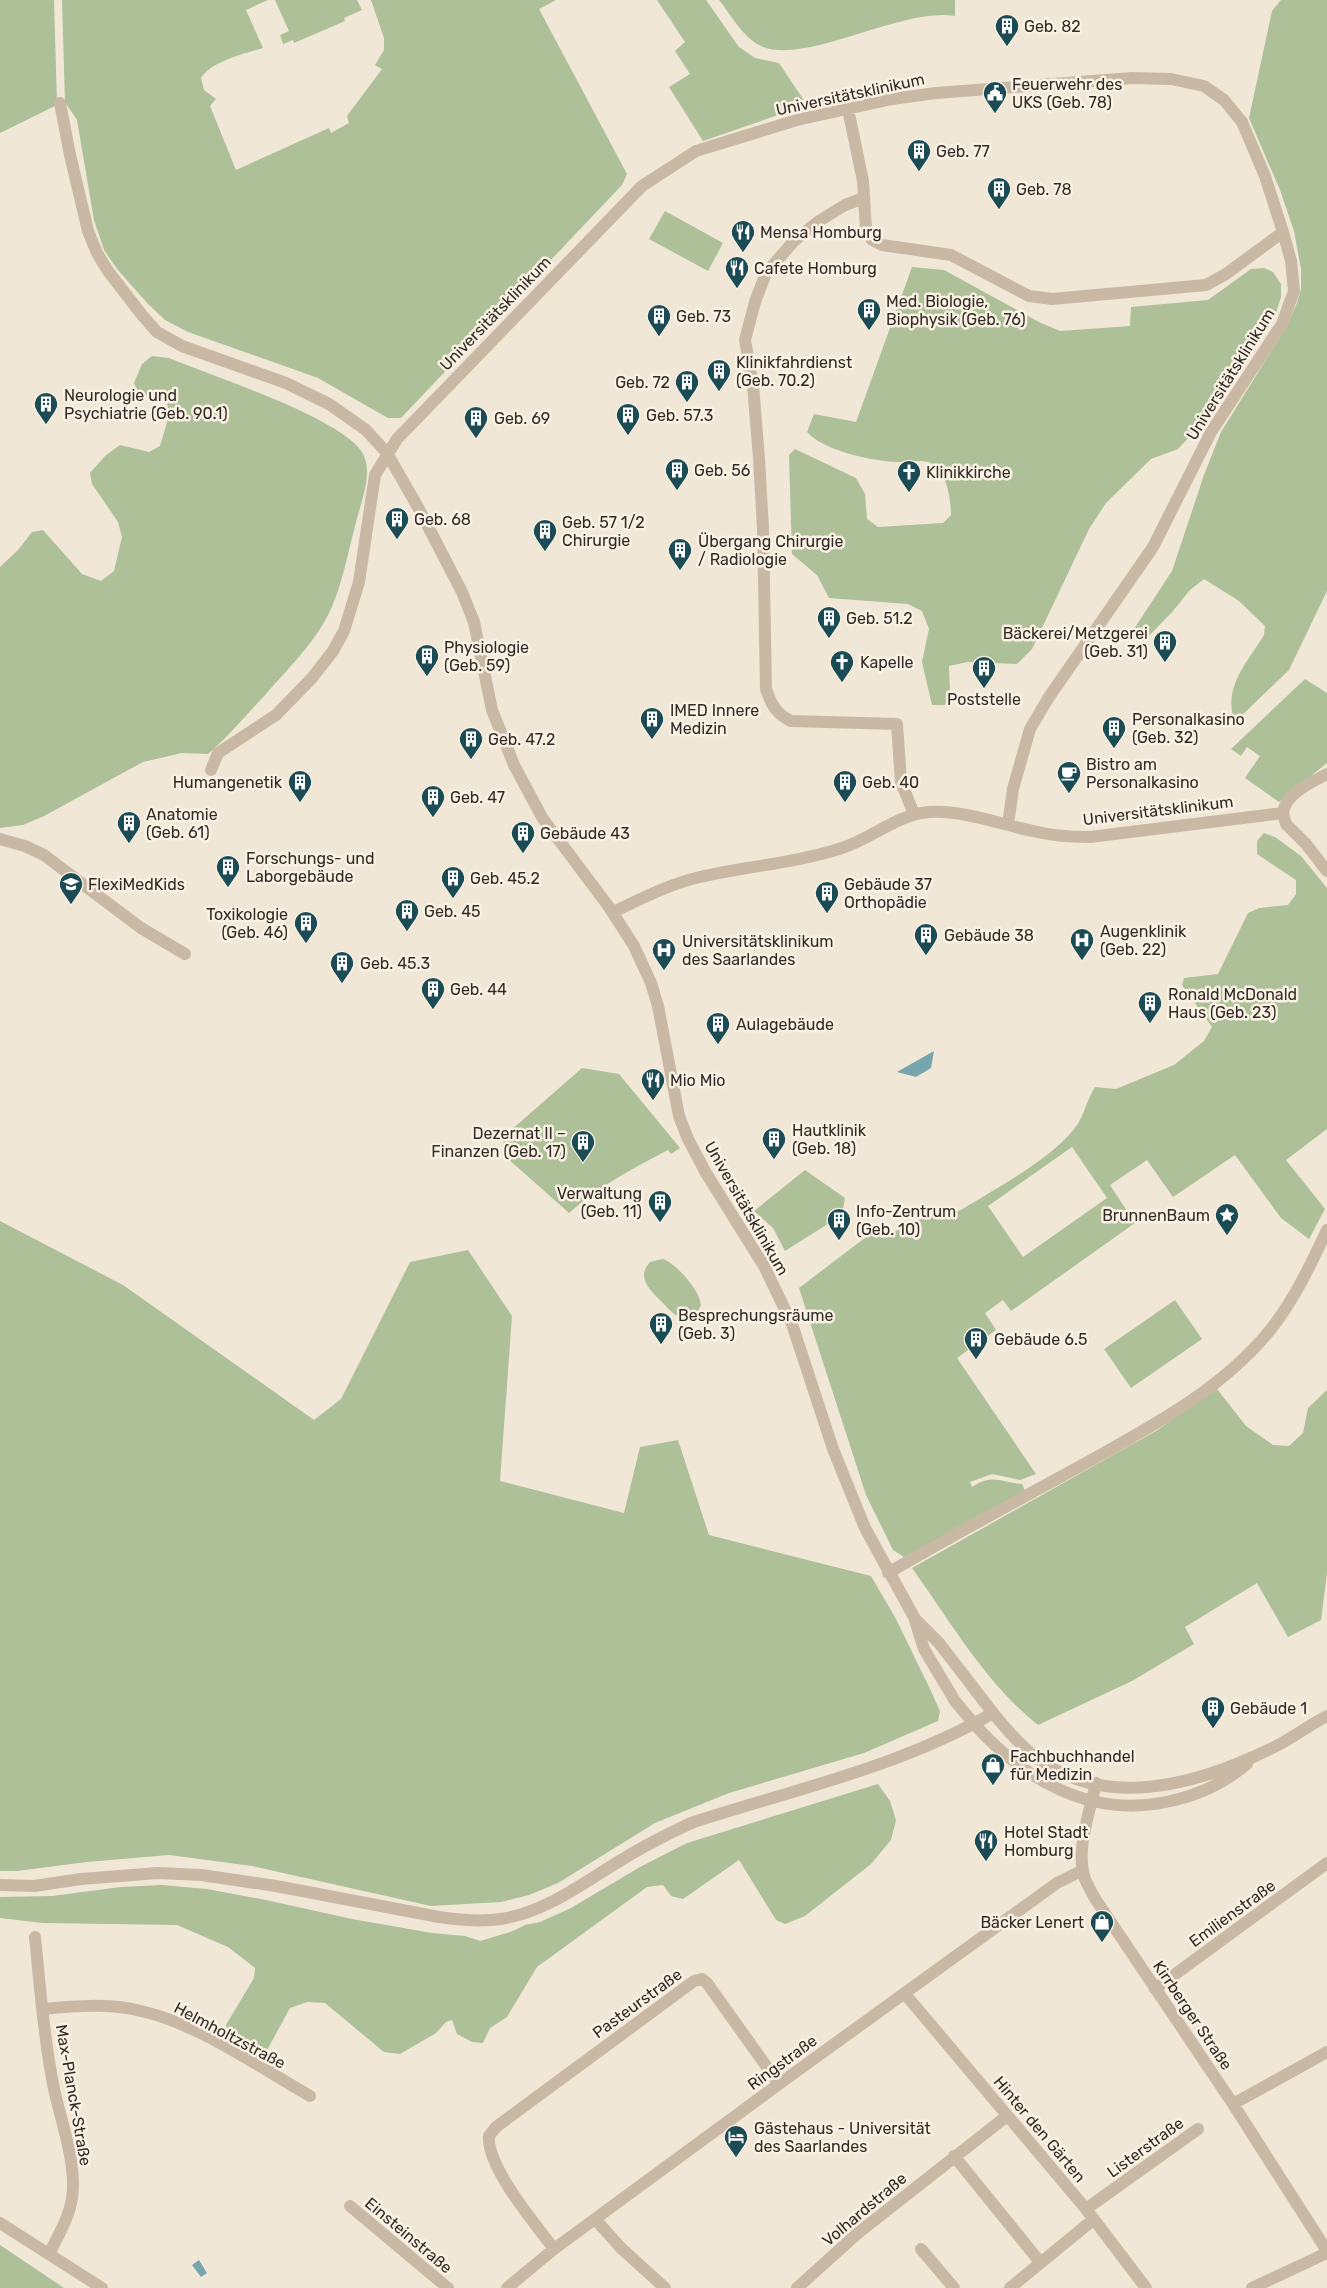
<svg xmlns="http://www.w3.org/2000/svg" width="1327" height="2288" viewBox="0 0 1327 2288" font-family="Rubik,sans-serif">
  <rect width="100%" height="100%" fill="#f1e7d7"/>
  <path fill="#adc097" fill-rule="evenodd" d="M 0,0 L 54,0 L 57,105 L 0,133 Z
    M 62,0 L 268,0 L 246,10 L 263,48 C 245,53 210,62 201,78 L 204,90 L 216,99 L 210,106 L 236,170 L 329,128 L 331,133 L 349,123 L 347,116 L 382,69 L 375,65 L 384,50 L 384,38 L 371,0 L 556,0 L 539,9 L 627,174 L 622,185 L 401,418 L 388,418 L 318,378 L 188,332 L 165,320 L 148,304 L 117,269 L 104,250 L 94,220 L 77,120 L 65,102 Z
    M 275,0 L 357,0 L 362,10 L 344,18 L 345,21 L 294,43 L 293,40 L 283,44 L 280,35 L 289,31 Z
    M 657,0 L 706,0 L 739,47 L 755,58 L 779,63 L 807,105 L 703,141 L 669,87 L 690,74 L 675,51 L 685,42 Z
    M 719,0 L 955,0 L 955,16 C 900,7 802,68 759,45 C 742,36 731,15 719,0 Z
    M 1281,0 L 1327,0 L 1327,591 L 1289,670 L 1235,722 C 1222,688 1247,663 1264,635 L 1265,626 L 1239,601 L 1204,579 L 1190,590 L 1173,611 L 1144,641 L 1135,639 L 1134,629 L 1172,571 L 1204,475 L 1221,432 L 1287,326 L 1297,303 L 1301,289 L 1301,269 L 1294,231 L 1280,190 L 1249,118 L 1272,11 Z
    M 665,211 L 723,243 L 708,271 L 649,239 Z
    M 912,267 L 944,270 L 1039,322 L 1060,331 L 1130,326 L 1131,307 L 1208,300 L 1251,269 L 1264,268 L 1273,272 L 1281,284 L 1281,297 L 1275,316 L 1195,431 L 1178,449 L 1151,459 L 1106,503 L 1089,529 L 1032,649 L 1017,664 L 968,662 L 949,666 L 950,694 L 945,705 L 932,705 L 922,662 L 929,629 L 922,611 L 908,604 L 829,598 L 817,575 L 792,554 L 789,455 L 795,449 L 856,478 L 865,494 L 867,519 L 878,527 L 943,523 L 951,515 C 951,499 947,472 931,463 C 923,459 906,462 897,462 C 872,461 824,451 807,432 L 814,414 L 856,422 Z
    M 152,356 L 169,358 C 212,376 339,417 362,452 C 373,470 363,497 358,515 C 350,543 345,572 335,599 C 322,636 291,665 266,694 C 247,714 229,736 208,754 L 182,753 L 143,762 L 44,816 L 23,825 L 0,828 L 0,567 L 18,550 L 32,532 L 43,530 L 82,574 L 101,581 L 114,571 L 122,537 L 118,522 L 92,484 L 90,473 L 105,456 L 120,445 L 149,452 L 160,446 L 169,416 L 167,401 L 138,393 L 134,383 L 142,364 Z
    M 1305,679 L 1327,693 L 1327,763 L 1279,802 L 1245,778 L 1260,756 L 1247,747 L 1241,756 L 1231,749 Z
    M 1264,833 L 1275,837 L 1301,856 L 1327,888 L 1327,1129 L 1286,1160 L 1325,1209 L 1309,1239 L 1281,1218 L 1235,1155 L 1173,1197 L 1147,1160 L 1110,1185 L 1135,1223 L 1011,1311 L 1003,1300 L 985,1313 L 996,1330 L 957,1358 L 1036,1474 L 1020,1480 L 992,1474 L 970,1482 L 972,1487 C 994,1473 1001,1483 1022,1484 L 1025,1491 L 904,1557 L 893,1550 L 866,1495 L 799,1288 L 874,1231 L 892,1233 L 934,1212 L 947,1213 L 961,1210 C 995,1189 1059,1155 1079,1122 C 1085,1111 1088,1098 1095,1087 L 1116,1089 L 1174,1065 L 1204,1041 L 1212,1027 L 1182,985 L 1184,978 L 1218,974 L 1248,913 L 1259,908 L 1288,905 L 1296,894 L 1296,880 L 1257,854 L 1257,841 ZM 1072,1147 L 1107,1198 L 1023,1257 L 988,1206 Z
    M 582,1068 L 619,1074 L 680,1148 L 671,1154 L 668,1150 C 632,1169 599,1186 569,1213 L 505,1156 L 503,1137 Z
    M 805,1170 L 845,1198 L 842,1215 L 785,1251 L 773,1228 L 754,1211 Z
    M 0,1221 L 123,1285 L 314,1420 L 341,1399 L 410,1262 L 468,1250 L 512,1316 L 500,1481 L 624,1513 L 640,1447 L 678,1440 L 709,1535 L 871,1576 L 896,1619 L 930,1689 L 940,1711 L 938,1721 L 864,1753 L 729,1793 L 655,1823 L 558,1883 L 529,1895 L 501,1902 L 431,1906 L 252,1866 L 169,1855 L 87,1862 L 17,1871 L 0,1871 Z
    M 663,1259 C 677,1264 700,1291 701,1305 C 689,1332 673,1314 661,1301 C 654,1294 644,1285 644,1275 C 644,1269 647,1266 650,1262 Z
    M 1175,1300 L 1202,1339 L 1131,1388 L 1104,1349 Z
    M 1217,1389 L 1246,1426 L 1273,1445 L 1289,1446 L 1303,1433 L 1308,1408 L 1327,1390 L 1327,1573 L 1321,1620 L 1288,1637 L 1257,1583 L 1185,1627 L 1194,1644 L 1132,1681 L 1038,1725 C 986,1684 950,1621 912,1568 L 1156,1431 Z
    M 878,1784 L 890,1801 L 896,1820 L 891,1840 L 871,1864 L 805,1916 L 785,1924 L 776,1920 L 739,1860 L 683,1899 L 671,1896 L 663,1885 L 647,1887 L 537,1967 L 507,2017 L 490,2028 L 483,2043 L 472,2042 L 457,2034 L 452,2020 L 446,2022 L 436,2033 L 400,2054 L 384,2052 L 325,2003 L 307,2002 L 290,2008 L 266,2052 L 253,2051 L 228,2032 L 226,2025 L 254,1978 L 255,1968 L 228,1947 L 177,1925 L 43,1923 L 0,1918 L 0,1897 L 52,1896 L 121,1887 L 162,1885 L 207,1889 L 266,1900 L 352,1919 L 432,1933 L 465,1936 L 480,1941 L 513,1931 L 525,1925 L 540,1922 L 571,1908 L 640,1867 L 687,1843 Z
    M 0,2245 L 64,2288 L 0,2288 Z"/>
  <path fill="#76a5ae" d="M 934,1051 L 931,1068 L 916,1077 L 897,1072 Z
    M 199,2260 L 207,2273 L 201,2277 L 192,2265 Z"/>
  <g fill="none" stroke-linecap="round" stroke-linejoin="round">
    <path stroke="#c9b8a3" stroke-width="12" d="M 60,103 L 70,155 L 88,231 L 97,253 L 108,271 L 142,315 L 157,332 L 182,346 L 286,383 L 329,404 L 366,430 L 387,453 L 419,509 L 462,592 L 474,622 L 492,710 L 514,765 L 543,819 L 609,907 L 634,946 L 651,983 L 658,1006 L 679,1116 L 688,1139 L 706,1173 L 764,1266 L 792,1324 L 833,1449 L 865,1528 L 914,1617 L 924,1649 L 955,1701 L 974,1724
      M 848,109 L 863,181 L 866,230 L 872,240 L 882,245 L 951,255 L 1029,296 L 1052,299 L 1206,285 L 1226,274 L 1283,232
      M 864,198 L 845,205 L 819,221 L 794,241 L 766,273 L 755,302 L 745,340 L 753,385 L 759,458 L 763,529 L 766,689 C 771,704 776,714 791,721 L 897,724 L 901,782 L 914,814
      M 211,770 L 218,753 L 276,715 L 312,678 L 333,651 L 344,631 L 359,582 L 375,475 L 397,439 L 642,186 L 696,151 L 797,120 L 892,99 L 936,93 L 1132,78 L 1171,79 L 1204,86 L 1224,100 L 1242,122 L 1265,176 L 1283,232 L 1291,261 L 1294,291 L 1282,324 L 1211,432 L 1153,547 L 1049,697 L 1030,729 L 1013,789 L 1008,824
      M 1327,774 C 1312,782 1285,794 1283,813 L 1286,824 L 1306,844 L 1327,871
      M 0,839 L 25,846 L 44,855 L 141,928 L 185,954
      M 613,912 C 641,899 669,884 700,877 C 747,866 796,863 842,848 C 871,839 898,814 929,812 C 963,810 1000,824 1033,831 C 1052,836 1071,837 1090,837 L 1283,813
      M 888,1573 C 953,1535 1020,1499 1086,1463 C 1152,1426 1223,1389 1271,1329 C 1294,1300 1311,1264 1327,1230
      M 915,1619 L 939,1643 L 993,1713
      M 1096,1783 C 1090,1812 1075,1850 1085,1879 C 1088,1886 1092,1893 1096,1900 L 1233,2104 L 1327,2251
      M 35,1937 C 40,1987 44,2039 54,2089 C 61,2121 77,2164 72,2198 C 69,2218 58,2236 49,2254
      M 1155,1989 L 1327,1863
      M 905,1994 L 1086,2209 L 1146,2288
      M 43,2009 C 75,2006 109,2003 141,2011 C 199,2024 259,2067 310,2096
      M 1233,2104 L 1327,2052
      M 954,2156 L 1040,2262
      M 350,2206 L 448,2288
      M 1086,2209 L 1198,2129
      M 595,2219 L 621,2248 L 665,2288
      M 0,2223 L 102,2288
      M 554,2249 C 536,2225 486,2166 489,2136 L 496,2127 L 694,1981 L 702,1979 L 707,1983 L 779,2084
      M 921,2249 L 954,2288
      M 507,2288 L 554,2249 L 779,2084 L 1057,1883 L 1083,1870
      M 797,2288 L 858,2233 L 1007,2116
      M 1010,2288 L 1094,2219
      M 1252,2288 L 1327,2253"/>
    <path stroke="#c9b8a3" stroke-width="12" d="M 974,1724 C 1024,1779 1089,1818 1166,1802 C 1197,1796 1223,1784 1247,1764
      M 0,1885 L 34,1886 L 81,1879 L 158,1873 L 201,1875 L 276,1886 L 439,1917 C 459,1920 481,1922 501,1919 C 547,1912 584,1882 623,1859 C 645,1845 668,1834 691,1823 C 792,1790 900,1767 993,1713 C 1006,1729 1019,1744 1035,1757 C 1105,1810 1196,1785 1268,1750 C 1289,1741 1307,1726 1327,1716"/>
  </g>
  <defs>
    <g id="building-pin" transform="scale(1.25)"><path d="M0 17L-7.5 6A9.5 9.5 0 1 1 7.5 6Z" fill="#1b4b55" stroke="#f9f1e3"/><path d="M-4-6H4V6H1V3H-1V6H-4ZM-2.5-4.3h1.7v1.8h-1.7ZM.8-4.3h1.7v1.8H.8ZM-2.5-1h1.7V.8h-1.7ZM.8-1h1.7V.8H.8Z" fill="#fff"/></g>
    <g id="civic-pin" transform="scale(1.25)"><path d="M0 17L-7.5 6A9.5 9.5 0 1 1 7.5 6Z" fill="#1b4b55" stroke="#f9f1e3"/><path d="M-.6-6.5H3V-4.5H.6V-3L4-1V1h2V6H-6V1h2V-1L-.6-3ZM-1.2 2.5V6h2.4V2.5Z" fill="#fff"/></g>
    <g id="restaurant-pin" transform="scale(1.25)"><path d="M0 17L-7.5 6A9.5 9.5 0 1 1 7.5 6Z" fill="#1b4b55" stroke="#f9f1e3"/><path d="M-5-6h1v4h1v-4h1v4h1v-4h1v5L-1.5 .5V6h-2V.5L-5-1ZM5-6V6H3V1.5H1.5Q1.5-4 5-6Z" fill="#fff"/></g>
    <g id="church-pin" transform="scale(1.25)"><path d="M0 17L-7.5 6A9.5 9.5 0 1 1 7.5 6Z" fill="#1b4b55" stroke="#f9f1e3"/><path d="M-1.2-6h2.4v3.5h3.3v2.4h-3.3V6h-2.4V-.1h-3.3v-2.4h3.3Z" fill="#fff"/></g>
    <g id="cafe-pin" transform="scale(1.25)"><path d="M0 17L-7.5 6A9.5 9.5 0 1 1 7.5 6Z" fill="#1b4b55" stroke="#f9f1e3"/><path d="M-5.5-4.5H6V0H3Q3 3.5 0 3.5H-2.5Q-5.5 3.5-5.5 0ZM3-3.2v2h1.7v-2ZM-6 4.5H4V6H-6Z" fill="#fff"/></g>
    <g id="school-pin" transform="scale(1.25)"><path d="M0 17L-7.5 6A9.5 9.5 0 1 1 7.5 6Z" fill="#1b4b55" stroke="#f9f1e3"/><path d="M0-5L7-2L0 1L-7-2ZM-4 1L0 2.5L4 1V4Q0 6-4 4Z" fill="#fff"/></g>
    <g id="hospital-pin" transform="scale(1.25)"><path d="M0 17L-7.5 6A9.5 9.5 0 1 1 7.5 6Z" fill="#1b4b55" stroke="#f9f1e3"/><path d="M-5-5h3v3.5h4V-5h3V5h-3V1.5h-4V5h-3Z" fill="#fff"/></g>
    <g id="sight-pin" transform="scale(1.25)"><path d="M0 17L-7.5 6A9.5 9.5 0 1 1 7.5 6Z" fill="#1b4b55" stroke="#f9f1e3"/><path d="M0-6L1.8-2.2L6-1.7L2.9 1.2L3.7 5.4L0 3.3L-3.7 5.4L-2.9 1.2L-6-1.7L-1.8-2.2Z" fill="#fff"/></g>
    <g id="shop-pin" transform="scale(1.25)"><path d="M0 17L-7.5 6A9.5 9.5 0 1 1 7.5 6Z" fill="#1b4b55" stroke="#f9f1e3"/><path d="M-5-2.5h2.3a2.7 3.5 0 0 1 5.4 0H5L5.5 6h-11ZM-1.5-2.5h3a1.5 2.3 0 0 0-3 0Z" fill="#fff"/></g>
    <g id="hotel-pin" transform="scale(1.25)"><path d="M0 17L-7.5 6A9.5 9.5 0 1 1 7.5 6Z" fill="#1b4b55" stroke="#f9f1e3"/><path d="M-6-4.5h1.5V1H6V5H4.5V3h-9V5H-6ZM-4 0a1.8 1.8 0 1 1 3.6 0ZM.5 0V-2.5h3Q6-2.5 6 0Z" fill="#fff"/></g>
  </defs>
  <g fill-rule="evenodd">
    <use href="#building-pin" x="1007" y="26"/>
    <use href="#civic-pin" x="995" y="93"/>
    <use href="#building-pin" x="919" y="151"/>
    <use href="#building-pin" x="999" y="189"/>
    <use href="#restaurant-pin" x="743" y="232"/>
    <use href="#restaurant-pin" x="737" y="268"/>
    <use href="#building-pin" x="869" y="310"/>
    <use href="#building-pin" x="659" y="316"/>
    <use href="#building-pin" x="719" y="371"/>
    <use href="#building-pin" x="687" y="382"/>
    <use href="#building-pin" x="46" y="404"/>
    <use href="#building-pin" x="628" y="415"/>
    <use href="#building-pin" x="476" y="418"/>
    <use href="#building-pin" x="677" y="470"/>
    <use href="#church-pin" x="909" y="472"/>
    <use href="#building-pin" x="397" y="519"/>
    <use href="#building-pin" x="545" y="531"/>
    <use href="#building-pin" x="680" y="550"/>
    <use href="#building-pin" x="829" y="618"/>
    <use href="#building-pin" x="1165" y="642"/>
    <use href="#building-pin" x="427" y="656"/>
    <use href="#church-pin" x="842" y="662"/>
    <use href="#building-pin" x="984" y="668"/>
    <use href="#building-pin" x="652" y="719"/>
    <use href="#building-pin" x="1114" y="728"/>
    <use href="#building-pin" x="471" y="739"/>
    <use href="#cafe-pin" x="1069" y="773"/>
    <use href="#building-pin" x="300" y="782"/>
    <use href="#building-pin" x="845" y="782"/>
    <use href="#building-pin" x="433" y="797"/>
    <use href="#building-pin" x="129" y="823"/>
    <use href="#building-pin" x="523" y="833"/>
    <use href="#building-pin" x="228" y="867"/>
    <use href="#building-pin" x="453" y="878"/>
    <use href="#school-pin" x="71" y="884"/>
    <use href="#building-pin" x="827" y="893"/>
    <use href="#building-pin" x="407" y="911"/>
    <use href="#building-pin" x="306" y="923"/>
    <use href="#building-pin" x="926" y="935"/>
    <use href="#hospital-pin" x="1082" y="940"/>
    <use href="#hospital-pin" x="664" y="950"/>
    <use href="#building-pin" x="342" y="963"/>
    <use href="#building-pin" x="433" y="989"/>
    <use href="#building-pin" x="1150" y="1003"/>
    <use href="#building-pin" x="718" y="1024"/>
    <use href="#restaurant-pin" x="653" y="1080"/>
    <use href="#building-pin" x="774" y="1139"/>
    <use href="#building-pin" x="583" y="1142"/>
    <use href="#building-pin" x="660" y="1202"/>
    <use href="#sight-pin" x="1227" y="1215"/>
    <use href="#building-pin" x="839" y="1220"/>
    <use href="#building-pin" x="661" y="1324"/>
    <use href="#building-pin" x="976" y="1339"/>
    <use href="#building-pin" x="1213" y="1708"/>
    <use href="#shop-pin" x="993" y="1765"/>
    <use href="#restaurant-pin" x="986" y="1841"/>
    <use href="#shop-pin" x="1102" y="1922"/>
    <use href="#hotel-pin" x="736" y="2137"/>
  </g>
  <g text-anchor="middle" stroke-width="5" stroke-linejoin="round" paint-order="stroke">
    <g font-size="16" fill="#332b25" stroke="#f9f1e3" text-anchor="start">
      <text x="1024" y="32">Geb. 82</text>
      <text x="1012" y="90">Feuerwehr des<tspan x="1012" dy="18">UKS (Geb. 78)</tspan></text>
      <text x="936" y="157">Geb. 77</text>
      <text x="1016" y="195">Geb. 78</text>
      <text x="760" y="238">Mensa Homburg</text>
      <text x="754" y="274">Cafete Homburg</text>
      <text x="886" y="307">Med. Biologie,<tspan x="886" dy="18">Biophysik (Geb. 76)</tspan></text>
      <text x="676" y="322">Geb. 73</text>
      <text x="736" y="368">Klinikfahrdienst<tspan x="736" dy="18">(Geb. 70.2)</tspan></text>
      <text x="670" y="388" text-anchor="end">Geb. 72</text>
      <text x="64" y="401">Neurologie und<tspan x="64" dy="18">Psychiatrie (Geb. 90.1)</tspan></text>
      <text x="646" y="421">Geb. 57.3</text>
      <text x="494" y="424">Geb. 69</text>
      <text x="694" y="476">Geb. 56</text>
      <text x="926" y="478">Klinikkirche</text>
      <text x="414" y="525">Geb. 68</text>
      <text x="562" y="528">Geb. 57 1/2<tspan x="562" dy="18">Chirurgie</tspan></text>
      <text x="698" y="547">Übergang Chirurgie<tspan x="698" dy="18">/ Radiologie</tspan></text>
      <text x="846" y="624">Geb. 51.2</text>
      <text x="1148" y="639" text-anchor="end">Bäckerei/Metzgerei<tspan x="1148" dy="18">(Geb. 31)</tspan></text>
      <text x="444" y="653">Physiologie<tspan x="444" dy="18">(Geb. 59)</tspan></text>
      <text x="860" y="668">Kapelle</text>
      <text x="984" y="705" text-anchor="middle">Poststelle</text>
      <text x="670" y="716">IMED Innere<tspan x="670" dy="18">Medizin</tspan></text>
      <text x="1132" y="725">Personalkasino<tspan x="1132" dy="18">(Geb. 32)</tspan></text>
      <text x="488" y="745">Geb. 47.2</text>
      <text x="1086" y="770">Bistro am<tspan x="1086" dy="18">Personalkasino</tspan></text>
      <text x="282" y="788" text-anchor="end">Humangenetik</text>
      <text x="862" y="788">Geb. 40</text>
      <text x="450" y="803">Geb. 47</text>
      <text x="146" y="820">Anatomie<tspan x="146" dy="18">(Geb. 61)</tspan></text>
      <text x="540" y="839">Gebäude 43</text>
      <text x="246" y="864">Forschungs- und<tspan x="246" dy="18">Laborgebäude</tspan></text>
      <text x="470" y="884">Geb. 45.2</text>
      <text x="88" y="890">FlexiMedKids</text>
      <text x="844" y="890">Gebäude 37<tspan x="844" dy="18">Orthopädie</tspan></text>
      <text x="424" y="917">Geb. 45</text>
      <text x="288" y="920" text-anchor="end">Toxikologie<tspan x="288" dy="18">(Geb. 46)</tspan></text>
      <text x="1100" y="937">Augenklinik<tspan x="1100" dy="18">(Geb. 22)</tspan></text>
      <text x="944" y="941">Gebäude 38</text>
      <text x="682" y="947">Universitätsklinikum<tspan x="682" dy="18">des Saarlandes</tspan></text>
      <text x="360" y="969">Geb. 45.3</text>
      <text x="450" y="995">Geb. 44</text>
      <text x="1168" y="1000">Ronald McDonald<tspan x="1168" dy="18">Haus (Geb. 23)</tspan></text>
      <text x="736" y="1030">Aulagebäude</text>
      <text x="670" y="1086">Mio Mio</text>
      <text x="792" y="1136">Hautklinik<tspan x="792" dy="18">(Geb. 18)</tspan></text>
      <text x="566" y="1139" text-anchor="end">Dezernat II –<tspan x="566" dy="18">Finanzen (Geb. 17)</tspan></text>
      <text x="642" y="1199" text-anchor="end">Verwaltung<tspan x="642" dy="18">(Geb. 11)</tspan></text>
      <text x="856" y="1217">Info-Zentrum<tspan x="856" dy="18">(Geb. 10)</tspan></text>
      <text x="1210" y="1221" text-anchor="end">BrunnenBaum</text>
      <text x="678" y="1321">Besprechungsräume<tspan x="678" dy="18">(Geb. 3)</tspan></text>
      <text x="994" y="1345">Gebäude 6.5</text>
      <text x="1230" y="1714">Gebäude 1</text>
      <text x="1010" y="1762">Fachbuchhandel<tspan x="1010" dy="18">für Medizin</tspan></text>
      <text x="1004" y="1838">Hotel Stadt<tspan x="1004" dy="18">Homburg</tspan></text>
      <text x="1084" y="1928" text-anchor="end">Bäcker Lenert</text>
      <text x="754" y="2134">Gästehaus - Universität<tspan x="754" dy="18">des Saarlandes</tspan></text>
    </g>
    <g font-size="16" fill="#332b25" stroke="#f9f1e3">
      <text transform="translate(850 94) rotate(-12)" y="6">Universitätsklinikum</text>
      <text transform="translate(495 313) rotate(-46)" y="6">Universitätsklinikum</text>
      <text transform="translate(1230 374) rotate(-58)" y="6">Universitätsklinikum</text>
      <text transform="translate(1158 810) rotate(-7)" y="6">Universitätsklinikum</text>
      <text transform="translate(747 1208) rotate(60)" y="6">Universitätsklinikum</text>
      <text transform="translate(1232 1913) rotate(-36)" y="6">Emilienstraße</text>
      <text transform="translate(637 2003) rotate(-36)" y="6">Pasteurstraße</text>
      <text transform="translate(1193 2015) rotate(56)" y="6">Kirrberger Straße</text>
      <text transform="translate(230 2035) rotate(28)" y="6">Helmholtzstraße</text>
      <text transform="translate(782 2062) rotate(-36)" y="6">Ringstraße</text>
      <text transform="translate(74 2095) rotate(80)" y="6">Max-Planck-Straße</text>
      <text transform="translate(1040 2129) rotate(50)" y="6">Hinter den Gärten</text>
      <text transform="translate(1145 2147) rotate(-36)" y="6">Listerstraße</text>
      <text transform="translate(864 2209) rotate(-40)" y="6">Volhardstraße</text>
      <text transform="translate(409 2235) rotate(40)" y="6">Einsteinstraße</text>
    </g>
  </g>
</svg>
